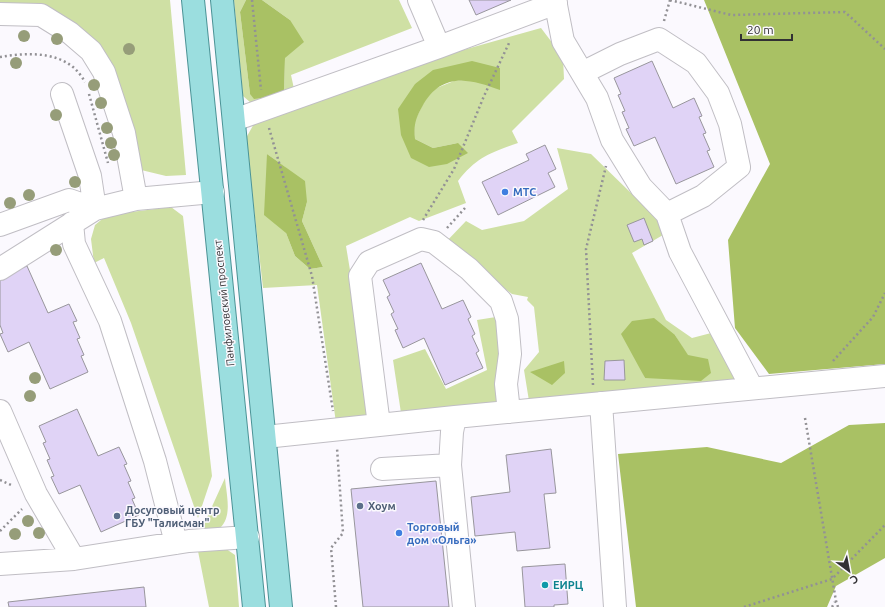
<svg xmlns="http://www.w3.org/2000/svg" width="885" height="607" viewBox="0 0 885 607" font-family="Ubuntu,sans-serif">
  <rect width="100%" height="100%" fill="#fbf9fe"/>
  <path fill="#cfe0a4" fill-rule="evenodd" d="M 0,0 L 170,0 L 186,175 L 166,176 L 137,169 L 82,31 L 0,13 Z
    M 234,0 L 246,0 L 240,12 L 250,94 L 284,95 L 285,58 L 290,20 L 262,0 L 399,0 L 412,28 L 291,75 L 296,98 L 258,109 L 243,96 Z
    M 541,28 L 563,57 L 564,79 L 512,131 L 518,143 C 490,153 477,157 458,181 L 466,203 L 419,221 L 410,217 L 346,246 L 374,416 L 336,423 L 317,285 L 263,288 L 246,138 L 255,122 L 410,65 ZM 500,68 L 479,81 L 454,81 L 434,89 L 425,100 L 414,122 L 415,139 L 433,148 L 458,143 L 411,158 L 415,84 ZM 267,154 L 285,167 L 307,202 L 302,221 L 323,267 L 310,269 L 295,256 L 286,233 Z
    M 557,148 L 591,154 L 631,193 L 657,213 L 663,235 L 632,253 L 666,320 L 692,338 L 715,332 L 739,382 L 529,401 L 524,370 L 539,352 L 534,307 L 527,300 L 528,297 L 512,294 L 444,244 L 466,221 L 482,230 L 524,221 L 568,189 ZM 675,335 L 687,355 L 645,378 L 640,367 Z
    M 171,207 L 183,216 L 212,476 L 198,518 L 131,323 L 104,258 L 94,263 L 91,239 L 95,225 L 107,215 Z
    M 496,317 L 500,358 L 501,402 L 401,413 L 393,360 L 425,349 L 446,389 L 487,370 L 477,320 Z
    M 225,478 C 226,493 233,516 220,528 C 215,532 205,533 199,535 Z
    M 219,544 L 235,555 L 239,607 L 209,607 L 197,546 Z"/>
  <path fill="#a9c164" d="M 246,0 L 262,0 L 290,20 L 304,42 L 285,58 L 284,95 L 254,99 L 250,94 L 240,12 Z
    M 704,0 L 885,0 L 885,364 L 769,374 L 735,328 L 728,240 L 770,164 Z
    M 472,61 L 500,68 L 500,90 C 469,78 440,72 422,107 C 415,120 414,124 415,139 L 433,148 L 458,143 L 468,153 L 447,164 L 429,167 L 411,158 L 401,135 L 398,109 L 415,84 L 433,70 Z
    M 267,154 L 305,181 L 307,202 L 302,221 L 323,267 L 310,269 L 295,256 L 286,233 L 264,215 Z
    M 654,318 L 675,335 L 688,355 L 708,359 L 711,373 L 701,381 L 645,378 L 621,334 L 632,321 Z
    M 564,361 L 565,373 L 552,385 L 530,372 Z
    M 885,423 L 885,558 L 836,586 L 827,607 L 636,607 L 618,454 L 707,447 L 781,463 L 849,425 Z"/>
  <path fill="#e0d3f6" stroke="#98969c" d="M 469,0 L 511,0 L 476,15 Z
    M 652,61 L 673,108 L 694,98 L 702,116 L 699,117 L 706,133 L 703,134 L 710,150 L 707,151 L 714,167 L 676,184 L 655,137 L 634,146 L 626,129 L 629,128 L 622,112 L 625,111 L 618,95 L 621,94 L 614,78 Z
    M 545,145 L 556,169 L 548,173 L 555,187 L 498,215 L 482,182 L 529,160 L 526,154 Z
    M 644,218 L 653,241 L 644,245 L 642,239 L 634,242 L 627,225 Z
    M 421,263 L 442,309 L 463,300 L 471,317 L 468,319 L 475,334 L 472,336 L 479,351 L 476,353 L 483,368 L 445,385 L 424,338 L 403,348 L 395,330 L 398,329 L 391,314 L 394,312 L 387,297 L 390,295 L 383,280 Z
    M 27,266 L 48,313 L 69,304 L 77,321 L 73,322 L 80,338 L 77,339 L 84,355 L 81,356 L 88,372 L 50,389 L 29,342 L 8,352 L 0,334 L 3,333 L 0,325 L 0,278 Z
    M 624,360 L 625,380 L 604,380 L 605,361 Z
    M 77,409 L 98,456 L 119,447 L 127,464 L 124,465 L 131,481 L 128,482 L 135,498 L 132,499 L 139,515 L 101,532 L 80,485 L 59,494 L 51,477 L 54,476 L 47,460 L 50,459 L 43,443 L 46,442 L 39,426 Z
    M 551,449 L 556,493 L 544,494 L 550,548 L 517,551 L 515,532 L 475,536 L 471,497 L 510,492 L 506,455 Z
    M 436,481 L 449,607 L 363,607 L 351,489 Z
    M 565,564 L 568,604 L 554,605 L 554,607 L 525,607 L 522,567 Z
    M 144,587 L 146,607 L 9,607 L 8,602 Z"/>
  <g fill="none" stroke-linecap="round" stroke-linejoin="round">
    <g stroke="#c0bec4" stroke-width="24">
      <path id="minor" d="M 419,0 L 439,47
        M 555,0 L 563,41 L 597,98 L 612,140 L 641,187 L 667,214 L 680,252 L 752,388
        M 0,14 L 41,15 L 70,33 L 91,51 L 104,72 L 124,133 L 136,199
        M 582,73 L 620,54 L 659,39 L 696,63 L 718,93 L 730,124 L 739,167 L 703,196 L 667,214
        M 234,120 L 439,47 L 556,3
        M 72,223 L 74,244 L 110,321 L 155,461 L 176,543
        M 0,225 L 69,200 L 95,209 L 90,176 L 62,94
        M 0,269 L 95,209 L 136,199 L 213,192
        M 601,403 L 615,607
        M 0,411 L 36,494 L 74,559
        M 455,417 L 452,432 L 450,465 L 464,607
        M 379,425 L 360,276 L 369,262 L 421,239 L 434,242 L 469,269 L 501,301 L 507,319 L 510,354 L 506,384 L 509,412
        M 265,437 L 455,417 L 885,376
        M 382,469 L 450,465
        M 0,564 L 74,559 L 189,541 L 248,537"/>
    </g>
    <g stroke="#4b9396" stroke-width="24">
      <path id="major" d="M 193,0 L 254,607
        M 222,0 L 281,607"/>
    </g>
    <path stroke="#929195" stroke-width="2.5" stroke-dasharray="2 3" stroke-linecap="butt" d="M 252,0 L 261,90
      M 670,0 L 731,15 L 845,12 L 885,49
      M 664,21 L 670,0
      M 0,57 C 24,53 53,51 73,67 C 78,71 82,77 85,82
      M 89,94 L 108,163
      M 269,128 L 312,276 L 333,411
      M 423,220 L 454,169 L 484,96 L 510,41
      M 447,228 L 465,208
      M 833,361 L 873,317 L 885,293
      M 593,385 L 586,249 L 606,166
      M 805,418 L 836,601 L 838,607
      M 0,480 L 11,485
      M 0,531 L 22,509
      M 336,607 L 331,548 L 343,533 L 337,448
      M 744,607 L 832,579 L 885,525
      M 832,607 L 835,602"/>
    <use href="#minor" stroke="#fff" stroke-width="22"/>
    <use href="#major" stroke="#9bdedf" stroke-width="22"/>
  </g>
  <g fill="#969d79">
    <circle cx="24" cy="36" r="6"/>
    <circle cx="57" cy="39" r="6"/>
    <circle cx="129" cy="49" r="6"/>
    <circle cx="16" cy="63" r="6"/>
    <circle cx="94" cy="85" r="6"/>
    <circle cx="101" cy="103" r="6"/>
    <circle cx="56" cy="115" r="6"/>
    <circle cx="107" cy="128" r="6"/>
    <circle cx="111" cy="143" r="6"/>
    <circle cx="114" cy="155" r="6"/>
    <circle cx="75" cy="182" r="6"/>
    <circle cx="29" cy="195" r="6"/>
    <circle cx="10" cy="203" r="6"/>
    <circle cx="56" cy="250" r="6"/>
    <circle cx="35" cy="378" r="6"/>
    <circle cx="30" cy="396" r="6"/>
    <circle cx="28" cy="521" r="6"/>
    <circle cx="39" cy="533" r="6"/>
    <circle cx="15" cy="534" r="6"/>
  </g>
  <g fill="#3f7fe0" stroke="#fbf9fe" stroke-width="1.5">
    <circle cx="505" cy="192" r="4"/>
    <circle cx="399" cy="533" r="4"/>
  </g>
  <g fill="#5c6f8a" stroke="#fbf9fe" stroke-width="1.5">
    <circle cx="360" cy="506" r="4"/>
    <circle cx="117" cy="516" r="4"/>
  </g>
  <circle fill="#0f9aa8" stroke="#fbf9fe" stroke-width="1.5" cx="545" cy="585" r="4"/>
  <g text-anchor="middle" stroke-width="3" stroke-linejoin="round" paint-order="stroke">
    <g font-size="11" font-weight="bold" fill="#366cbe" stroke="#fbf9fe" text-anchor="start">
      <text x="513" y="196">МТС</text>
      <text x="407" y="531">Торговый<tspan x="407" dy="13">дом «Ольга»</tspan></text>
    </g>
    <g font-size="11" fill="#323134" stroke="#fbf9fe">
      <text transform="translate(224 303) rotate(-96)" y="4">Панфиловский проспект</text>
    </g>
    <g font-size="11" font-weight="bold" fill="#4e5e75" stroke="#fbf9fe" text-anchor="start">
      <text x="368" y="510">Хоум</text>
      <text x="125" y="514">Досуговый центр<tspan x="125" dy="13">ГБУ "Талисман"</tspan></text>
    </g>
    <g font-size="11" font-weight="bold" fill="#0d838f" stroke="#fbf9fe" text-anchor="start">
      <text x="553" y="589">ЕИРЦ</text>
    </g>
  </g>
  <g transform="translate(849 571) rotate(148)" stroke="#fbf9fe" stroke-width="3" paint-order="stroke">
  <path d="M0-3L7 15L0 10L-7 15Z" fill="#323134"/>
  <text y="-6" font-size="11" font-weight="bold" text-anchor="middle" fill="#323134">С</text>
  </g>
  <path d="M741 34v6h51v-6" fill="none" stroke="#323134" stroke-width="2"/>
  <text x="747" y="34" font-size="12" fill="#323134" stroke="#fbf9fe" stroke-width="3" paint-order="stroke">20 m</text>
</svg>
